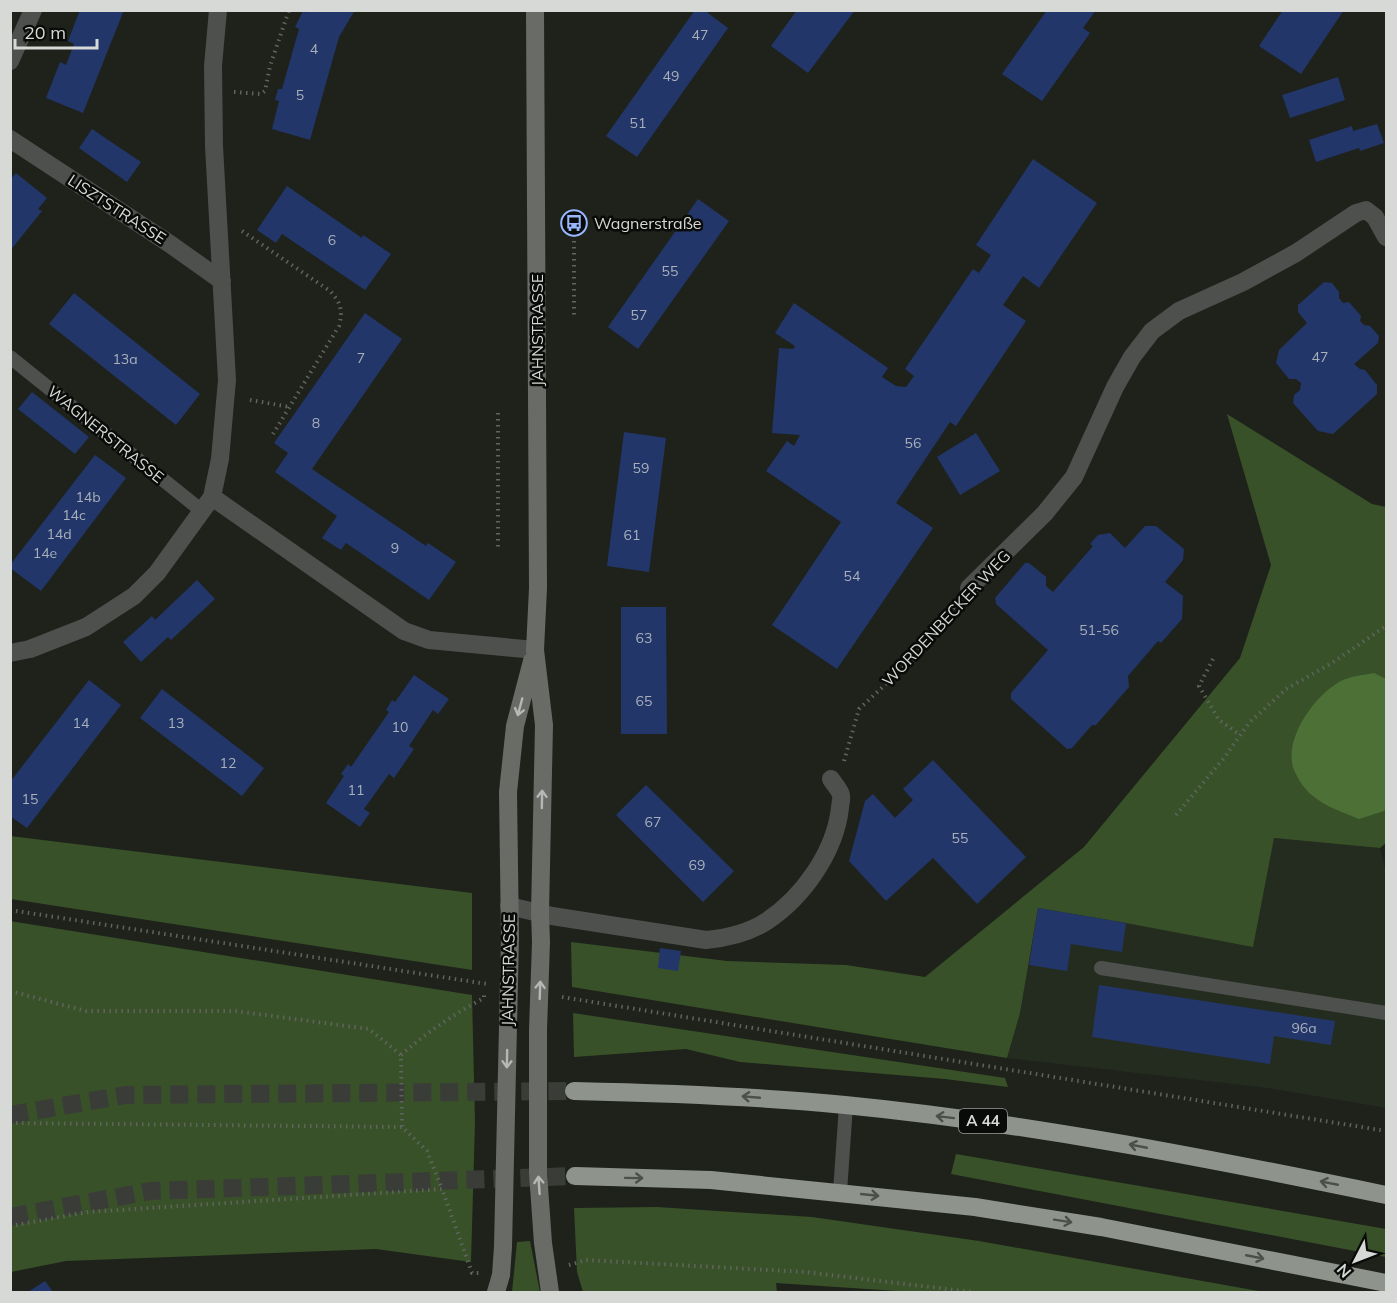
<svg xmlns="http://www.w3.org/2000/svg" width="1397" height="1303" viewBox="0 0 1397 1303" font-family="Mulish,sans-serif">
  <rect width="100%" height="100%" fill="#1e221b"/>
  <path fill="#242c20" d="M 1274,838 L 1380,848 L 1386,872 L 1386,1108 L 1268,1088 L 1007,1058 L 1020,1012 L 1038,908 L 1126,923 Z"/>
  <path fill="#385128" d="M 1227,414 L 1372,504 L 1386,507 L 1386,843 L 1380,848 L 1274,838 L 1253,947 L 1126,923 L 1038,908 L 1020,1013 L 1007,1058 L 572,987 L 571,942 L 727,961 L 846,965 L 925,977 L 1084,847 L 1240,658 L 1271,565 Z
    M 10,836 L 472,893 L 472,970 L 11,899 Z
    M 10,921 L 472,995 L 475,1122 L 471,1262 L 376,1249 L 66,1261 L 11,1272 Z
    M 573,1013 L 1005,1078 L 1008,1087 L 945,1079 L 740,1062 L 686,1049 L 574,1057 Z
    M 956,1154 L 1386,1229 L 1386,1257 L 951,1174 Z
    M 657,1207 L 812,1217 L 979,1241 L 1264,1292 L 912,1292 L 776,1283 L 777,1292 L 583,1292 L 577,1272 L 574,1208 Z
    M 530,1241 L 540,1292 L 512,1292 L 517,1242 Z"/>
  <path fill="#4d7037" d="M 1374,673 L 1386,679 L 1386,808 L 1384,811 L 1359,819 C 1340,811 1317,804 1304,787 C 1300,782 1295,773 1293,767 C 1284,737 1317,692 1343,680 C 1352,676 1364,675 1374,673 Z"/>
  <path fill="#22366a" d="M 80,10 L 124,10 L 83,113 L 46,98 L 60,62 L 66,65 L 74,44 L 68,41 Z
    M 308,10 L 355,10 L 339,37 L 310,140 L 272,129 L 279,101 L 275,100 L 278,89 L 282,89 L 299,29 L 295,27 L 303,11 L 306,13 Z
    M 695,10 L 704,10 L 728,28 L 637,157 L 606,136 Z
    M 797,10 L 855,10 L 808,73 L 771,46 Z
    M 1047,10 L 1096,10 L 1083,28 L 1090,33 L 1042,101 L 1002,74 Z
    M 1283,10 L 1344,10 L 1301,74 L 1259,46 Z
    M 1338,77 L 1345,100 L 1290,118 L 1282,95 Z
    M 1377,124 L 1384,143 L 1360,151 L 1359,148 L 1316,162 L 1309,140 L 1352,126 L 1353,131 Z
    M 92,129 L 141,162 L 127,182 L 79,148 Z
    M 1033,159 L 1097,203 L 1039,288 L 1023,276 L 1003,305 L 1026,321 L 956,426 L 950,422 L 896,503 L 933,528 L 837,669 L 772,625 L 841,522 L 766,471 L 787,441 L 794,446 L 800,435 L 772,433 L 779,348 L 793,349 L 795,346 L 775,333 L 794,303 L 888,368 L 882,377 L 896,386 L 906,387 L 914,376 L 905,369 L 973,269 L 979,273 L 991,255 L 976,245 Z
    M 16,173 L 47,198 L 38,209 L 42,211 L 10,251 L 10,180 Z
    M 287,186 L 362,238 L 363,235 L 391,254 L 365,290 L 282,234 L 276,243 L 257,230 Z
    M 698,199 L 729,221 L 638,349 L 608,327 Z
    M 1324,282 L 1332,283 L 1339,292 L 1339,298 L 1343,303 L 1349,302 L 1361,316 L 1360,321 L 1364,325 L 1370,326 L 1379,336 L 1378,343 L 1354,364 L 1360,369 L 1365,370 L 1377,385 L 1377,394 L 1333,434 L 1318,431 L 1293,403 L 1294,395 L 1300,390 L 1301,383 L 1296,379 L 1289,379 L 1276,363 L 1279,350 L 1307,323 L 1298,312 L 1298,305 Z
    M 74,293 L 200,394 L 176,425 L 49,324 Z
    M 365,313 L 402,339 L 312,469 L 426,546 L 428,543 L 456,562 L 429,600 L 346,543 L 341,550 L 322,538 L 337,516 L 275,472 L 288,453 L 274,443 Z
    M 32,392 L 89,437 L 75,454 L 18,409 Z
    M 624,432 L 666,438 L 649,572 L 607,566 Z
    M 976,433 L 1000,471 L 960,495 L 937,457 Z
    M 95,455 L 126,478 L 41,591 L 10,568 L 10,565 Z
    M 1145,526 L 1156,526 L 1184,549 L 1183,560 L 1165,582 L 1183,596 L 1182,619 L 1161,643 L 1158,641 L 1128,676 L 1129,687 L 1096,725 L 1092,725 L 1072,748 L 1067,749 L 1011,699 L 1011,693 L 1048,650 L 996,604 L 995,598 L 1025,563 L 1029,563 L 1046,577 L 1046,586 L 1053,592 L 1093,546 L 1090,544 L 1098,535 L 1110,533 L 1125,548 Z
    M 197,580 L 215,599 L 171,640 L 168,637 L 141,662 L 123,642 L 152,616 L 155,620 Z
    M 621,607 L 666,607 L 667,734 L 621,734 Z
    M 414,675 L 449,699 L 438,714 L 433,710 L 409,746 L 414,749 L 394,778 L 389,774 L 364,809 L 370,813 L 360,827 L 326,803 L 344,776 L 341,774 L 348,764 L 351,767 L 389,712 L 386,710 L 392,700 L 395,702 Z
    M 89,680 L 121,705 L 27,828 L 10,816 L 10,782 Z
    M 162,689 L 264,768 L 242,796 L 140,718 Z
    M 933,760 L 1026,857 L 977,904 L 933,858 L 886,901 L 849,861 L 865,801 L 873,794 L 895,818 L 913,800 L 903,789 Z
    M 646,785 L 734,871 L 703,902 L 616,815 Z
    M 1038,908 L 1126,923 L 1122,952 L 1071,944 L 1067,971 L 1029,965 Z
    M 660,948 L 681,951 L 678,971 L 658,968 Z
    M 1099,985 L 1335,1021 L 1331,1045 L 1274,1036 L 1270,1064 L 1092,1037 Z
    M 45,1281 L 53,1292 L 28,1292 Z"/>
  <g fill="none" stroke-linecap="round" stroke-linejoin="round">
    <path stroke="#3a3d37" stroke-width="18" stroke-dasharray="18 9" stroke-linecap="butt" d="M 10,1115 L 126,1095 L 574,1091
      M 10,1217 L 150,1191 L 575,1176"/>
    <path stroke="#60645e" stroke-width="4" stroke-dasharray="1.5 4.5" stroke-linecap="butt" d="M 234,92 L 261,94 L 265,91 L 270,66 L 289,10
      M 574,223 L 574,319
      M 242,231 L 330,291 C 341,303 343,310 339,326 L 273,434
      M 250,400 L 290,407
      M 498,413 L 498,547
      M 1213,659 L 1199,686 L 1219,720 L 1240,735
      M 844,761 L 859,709 L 912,660 L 956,605
      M 1176,815 L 1224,758 L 1249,723 L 1286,689 L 1332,663 L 1386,626
      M 10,910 L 487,984
      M 10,991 L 86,1011 L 235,1011 L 369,1029 L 401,1055 L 402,1127
      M 562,997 L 1386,1131
      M 401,1055 C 427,1032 454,1014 484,998 L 484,994
      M 10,1123 L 402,1127 L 427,1151 L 442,1189
      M 10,1226 L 88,1212 L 442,1189 L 472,1273 L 480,1273
      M 569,1265 L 586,1260 L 805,1272 L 972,1292"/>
    <path stroke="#4e504d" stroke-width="14" d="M 10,357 L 202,511
      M 1101,968 L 1386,1013
      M 840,1192 L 846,1105"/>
    <path stroke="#4e504d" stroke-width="18" d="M 10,61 L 33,10
      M 10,139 L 170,244 L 222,281
      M 212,497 L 404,631 L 429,640 L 535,650
      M 969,588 L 1045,513 L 1074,477 L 1115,387 L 1132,357 L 1152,331 L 1179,311 L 1243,282 L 1296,253 L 1356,213 L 1366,210 L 1375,217 L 1386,237
      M 10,653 L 30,649 L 86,627 L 134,596 L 157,573 L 212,497 L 220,459 L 227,380 L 214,146 L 213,66 L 218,10
      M 509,906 L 552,916 L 706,940 C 727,938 749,933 767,921 C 803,897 835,852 840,808 C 840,805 842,798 841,795 C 840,790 834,784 831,779"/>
    <path stroke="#686b66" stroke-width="18" d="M 535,10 L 538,588 L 535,650 L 544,725 L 540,913 L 541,942 L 538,1030 L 538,1173 L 543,1243 L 550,1292
      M 496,1292 L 501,1275 L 503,1247 L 510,937 L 508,792 L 515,726 L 532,661"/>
    <path stroke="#8e938b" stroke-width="18" d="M 574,1091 C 664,1093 755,1096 845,1105 C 1028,1123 1207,1158 1386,1195
      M 575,1176 L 711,1180 L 975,1207 L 1101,1227 L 1386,1283"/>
  </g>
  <defs><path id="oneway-shaft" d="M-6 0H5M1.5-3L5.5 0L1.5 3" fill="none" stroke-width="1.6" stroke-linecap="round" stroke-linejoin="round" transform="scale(1.5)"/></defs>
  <g stroke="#b5b8b4">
    <use href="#oneway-shaft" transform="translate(520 707) rotate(105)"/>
    <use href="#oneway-shaft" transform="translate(542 799) rotate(-89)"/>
    <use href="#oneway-shaft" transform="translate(540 990) rotate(-88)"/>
    <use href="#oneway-shaft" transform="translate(507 1059) rotate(91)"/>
    <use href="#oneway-shaft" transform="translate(539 1185) rotate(-94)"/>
  </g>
  <g stroke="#4c4f4a">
    <use href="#oneway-shaft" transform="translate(751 1097) rotate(-175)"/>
    <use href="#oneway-shaft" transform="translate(945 1117) rotate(-173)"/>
    <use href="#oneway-shaft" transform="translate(1138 1146) rotate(-169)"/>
    <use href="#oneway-shaft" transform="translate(634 1178) rotate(1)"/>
    <use href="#oneway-shaft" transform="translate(1329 1183) rotate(-169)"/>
    <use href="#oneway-shaft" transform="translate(870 1195) rotate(6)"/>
    <use href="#oneway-shaft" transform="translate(1063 1221) rotate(9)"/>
    <use href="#oneway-shaft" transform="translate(1255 1257) rotate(11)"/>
  </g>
  <defs>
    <g id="bus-ring" transform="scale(1.35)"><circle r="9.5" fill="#090b08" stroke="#97b6fd" stroke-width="1.5"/><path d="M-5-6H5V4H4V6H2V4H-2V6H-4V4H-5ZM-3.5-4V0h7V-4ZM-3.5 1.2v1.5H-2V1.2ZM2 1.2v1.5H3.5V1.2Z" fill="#97b6fd"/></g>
  </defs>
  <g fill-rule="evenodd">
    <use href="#bus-ring" x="574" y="223"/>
  </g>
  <g text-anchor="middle" stroke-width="5" stroke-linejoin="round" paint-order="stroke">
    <g font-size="14" fill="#a9b0ba">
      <text x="700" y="40">47</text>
      <text x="314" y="54">4</text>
      <text x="671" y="81">49</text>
      <text x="300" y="100">5</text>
      <text x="638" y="128">51</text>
      <text x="332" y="245">6</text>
      <text x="670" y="276">55</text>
      <text x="639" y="320">57</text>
      <text x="1320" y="362">47</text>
      <text x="361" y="363">7</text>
      <text x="125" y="364">13a</text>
      <text x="316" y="428">8</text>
      <text x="913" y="448">56</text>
      <text x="641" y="473">59</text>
      <text x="88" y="502">14b</text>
      <text x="74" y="520">14c</text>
      <text x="59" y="539">14d</text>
      <text x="632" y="540">61</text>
      <text x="395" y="553">9</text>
      <text x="45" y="558">14e</text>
      <text x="852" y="581">54</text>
      <text x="1099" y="635">51-56</text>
      <text x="644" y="643">63</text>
      <text x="644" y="706">65</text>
      <text x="81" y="728">14</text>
      <text x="176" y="728">13</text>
      <text x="400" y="732">10</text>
      <text x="228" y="768">12</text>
      <text x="356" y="795">11</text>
      <text x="30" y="804">15</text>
      <text x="653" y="827">67</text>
      <text x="960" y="843">55</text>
      <text x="697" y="870">69</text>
      <text x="1304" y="1033">96a</text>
    </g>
    <rect fill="#090b08" stroke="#989b98" stroke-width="1.5" x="959" y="1109" width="48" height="24" rx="4.5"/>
    <g font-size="15" font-weight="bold" fill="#d6d9d5">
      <text x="983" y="1126">A 44</text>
    </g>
    <g font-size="16" fill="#d6d9d5" stroke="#090b08">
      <text transform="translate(117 209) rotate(33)" y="6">LISZTSTRASSE</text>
      <text transform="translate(537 330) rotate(-90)" y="6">JAHNSTRASSE</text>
      <text transform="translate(106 434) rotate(39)" y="6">WAGNERSTRASSE</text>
      <text transform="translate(946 618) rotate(-47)" y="6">WORDENBECKER WEG</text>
      <text transform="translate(508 970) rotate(-89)" y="6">JAHNSTRASSE</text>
    </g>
    <g font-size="16" fill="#d6d9d5" stroke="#090b08" text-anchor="start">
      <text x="594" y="229">Wagnerstraße</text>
    </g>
  </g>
  <rect width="1397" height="1303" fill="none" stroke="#d6d9d5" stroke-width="24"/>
  <g transform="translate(1355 1261) rotate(228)" stroke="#090b08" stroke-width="4.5" paint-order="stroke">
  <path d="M0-4.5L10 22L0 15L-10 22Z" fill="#d6d9d5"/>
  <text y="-9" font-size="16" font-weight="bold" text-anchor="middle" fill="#d6d9d5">N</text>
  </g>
  <path d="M15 39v9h82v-9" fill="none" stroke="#d6d9d5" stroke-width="3"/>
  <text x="24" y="39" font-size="18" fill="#d6d9d5" stroke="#090b08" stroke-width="4.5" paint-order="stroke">20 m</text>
</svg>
